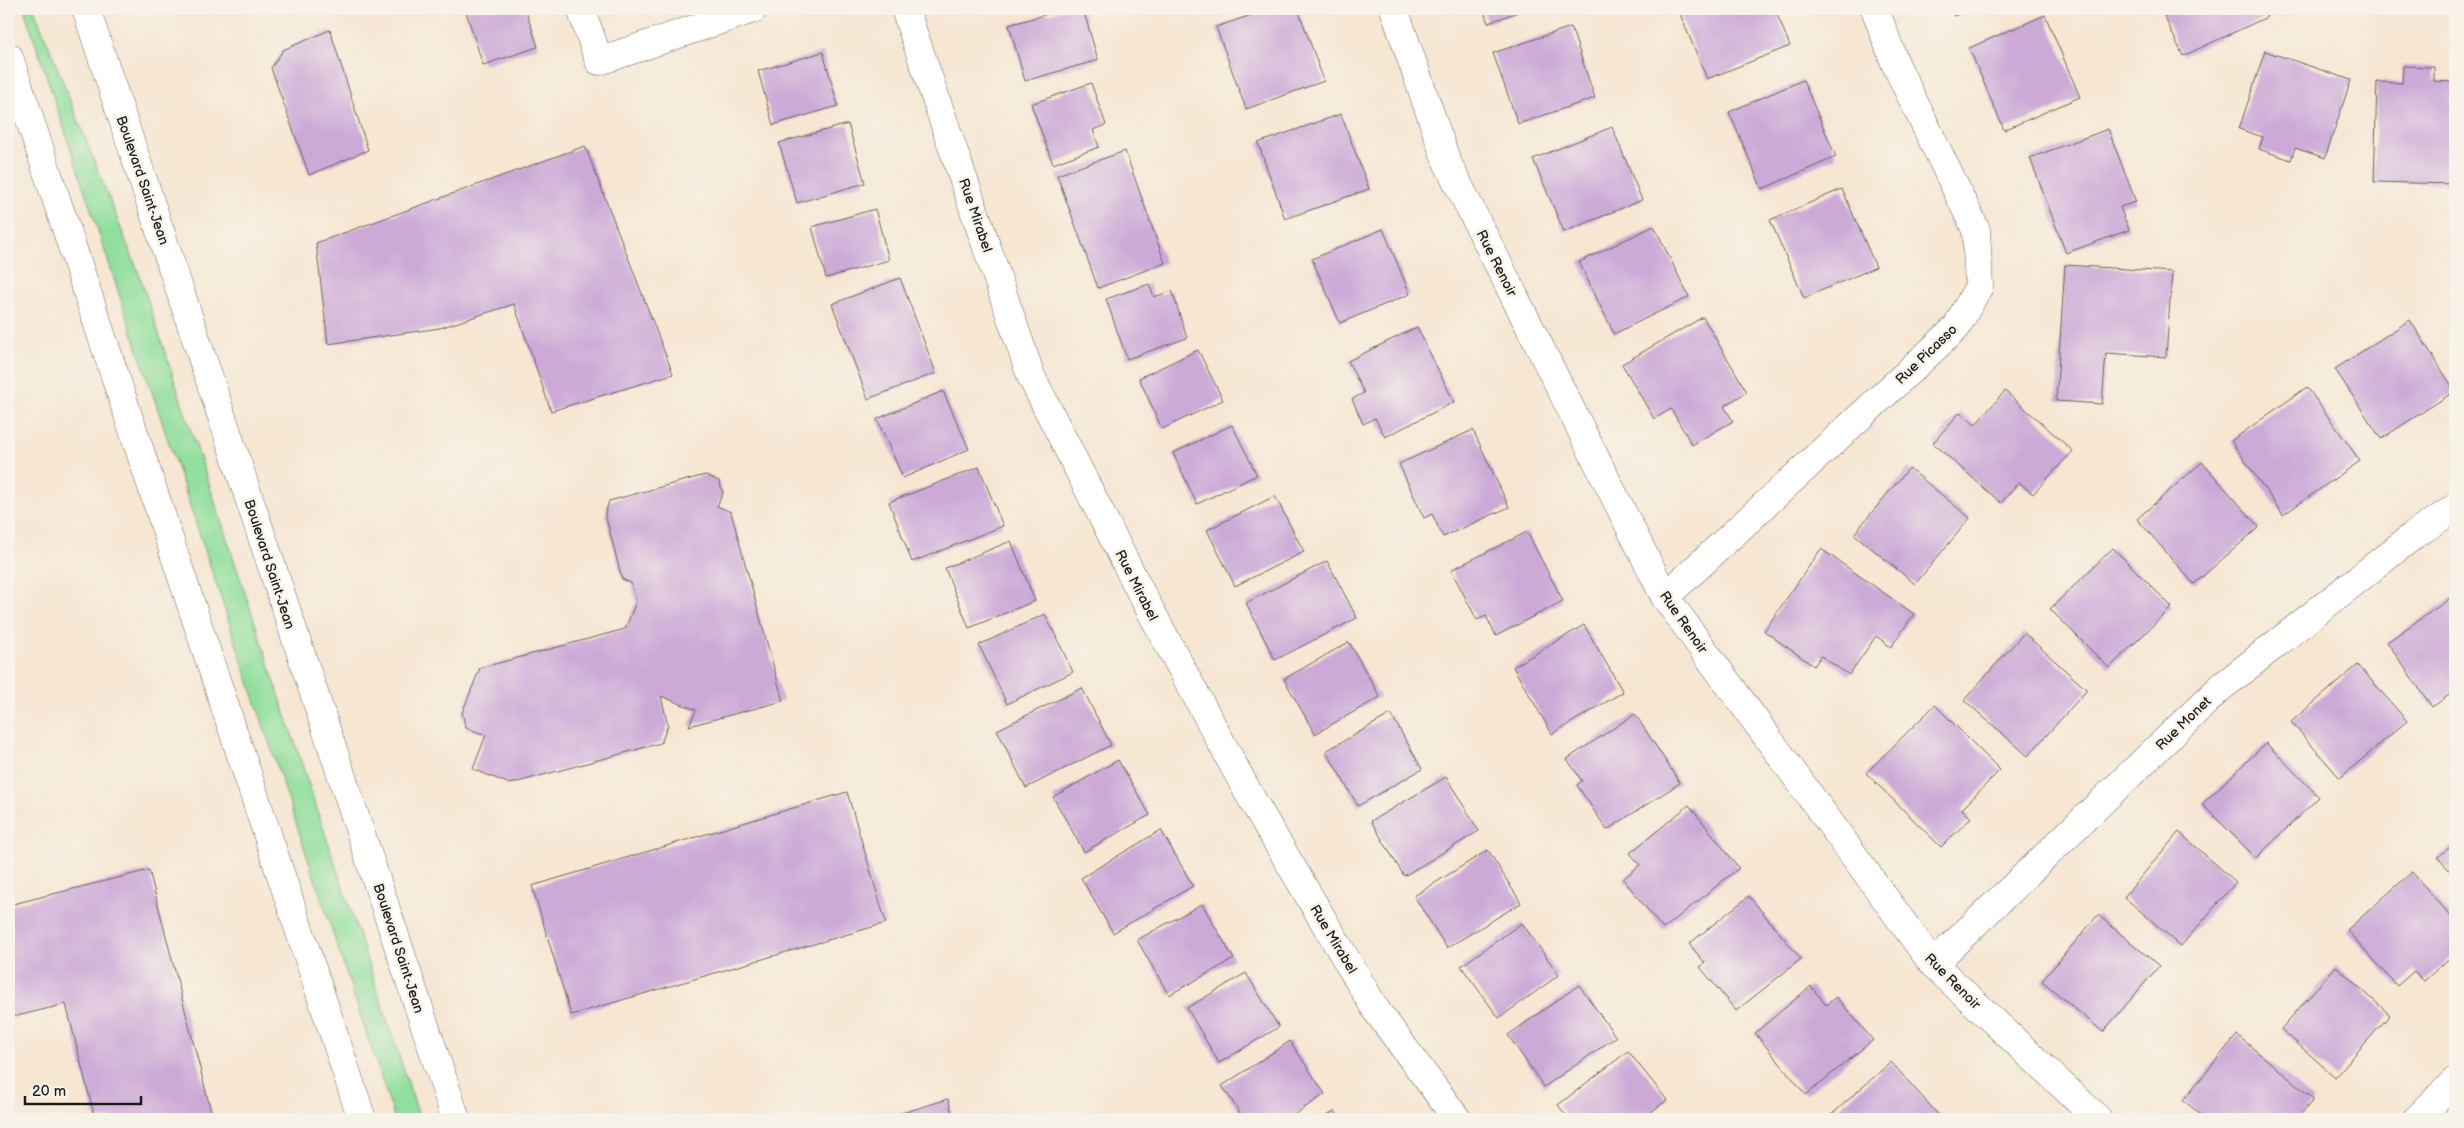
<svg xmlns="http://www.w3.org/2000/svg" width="2464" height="1128" viewBox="0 0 2464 1128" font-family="'Balsamiq Sans',sans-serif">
  <rect width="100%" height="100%" fill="#f7f3e8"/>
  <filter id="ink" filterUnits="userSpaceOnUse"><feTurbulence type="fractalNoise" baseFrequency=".02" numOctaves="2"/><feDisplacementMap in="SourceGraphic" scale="10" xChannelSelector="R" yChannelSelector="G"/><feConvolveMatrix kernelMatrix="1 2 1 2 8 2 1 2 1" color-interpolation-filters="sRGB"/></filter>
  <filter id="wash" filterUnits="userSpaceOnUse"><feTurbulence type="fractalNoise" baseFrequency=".0096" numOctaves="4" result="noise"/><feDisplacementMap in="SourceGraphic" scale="20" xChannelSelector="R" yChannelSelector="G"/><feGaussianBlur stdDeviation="1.12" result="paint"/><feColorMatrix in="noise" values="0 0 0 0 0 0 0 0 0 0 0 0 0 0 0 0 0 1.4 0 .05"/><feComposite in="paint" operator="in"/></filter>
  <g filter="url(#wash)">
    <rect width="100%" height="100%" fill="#f6e6d2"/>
    <path fill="#92df9d" stroke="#577e5c" d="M 24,9 L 34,9 L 139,274 L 420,1119 L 395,1119 Z"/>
    <g id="blocks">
      <path fill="#cca9d7" d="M 465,9 L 525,9 L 538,47 L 483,65 Z
        M 1065,9 L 1083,9 L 1098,60 L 1025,81 L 1009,25 Z
        M 1269,9 L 1298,9 L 1324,81 L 1246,109 L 1216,27 Z
        M 1483,9 L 1526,9 L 1488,23 Z
        M 1678,9 L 1775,9 L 1790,46 L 1707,79 Z
        M 1951,9 L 1971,9 L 1954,16 Z
        M 2161,9 L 2263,9 L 2267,17 L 2183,56 Z
        M 2045,15 L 2080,97 L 2004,130 L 1969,48 Z
        M 1571,27 L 1595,98 L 1518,124 L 1493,53 Z
        M 330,30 L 368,150 L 309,175 L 271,68 L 283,50 Z
        M 2265,51 L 2351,80 L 2325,158 L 2295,148 L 2291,160 L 2259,149 L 2263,137 L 2239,129 Z
        M 823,52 L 838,106 L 773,125 L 758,71 Z
        M 2403,66 L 2434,67 L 2434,81 L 2455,82 L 2455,184 L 2374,182 L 2377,82 L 2402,83 Z
        M 1803,80 L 1836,157 L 1762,189 L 1729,112 Z
        M 1091,83 L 1106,125 L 1093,130 L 1099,147 L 1053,164 L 1031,104 Z
        M 1341,114 L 1369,189 L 1285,219 L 1258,143 Z
        M 848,124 L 865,183 L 797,203 L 779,143 Z
        M 1612,127 L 1642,200 L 1564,232 L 1533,159 Z
        M 2108,129 L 2136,202 L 2120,207 L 2129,230 L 2066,253 L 2030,158 Z
        M 585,146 L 673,374 L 551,411 L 514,304 L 440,328 L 328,344 L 316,243 Z
        M 1125,151 L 1165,263 L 1098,288 L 1057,175 Z
        M 1842,189 L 1876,267 L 1804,298 L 1770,220 Z
        M 875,209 L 889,260 L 826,278 L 812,227 Z
        M 1654,226 L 1689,297 L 1614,334 L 1579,262 Z
        M 1383,229 L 1410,294 L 1340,323 L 1312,259 Z
        M 2065,265 L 2172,272 L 2166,357 L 2106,353 L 2102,404 L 2056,401 Z
        M 900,278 L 936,373 L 868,399 L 832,304 Z
        M 1149,284 L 1154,297 L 1172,291 L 1187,338 L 1127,359 L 1106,299 Z
        M 1703,317 L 1747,392 L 1724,406 L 1733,421 L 1692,445 L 1671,409 L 1654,419 L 1622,364 Z
        M 2410,320 L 2455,391 L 2381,439 L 2335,369 Z
        M 1417,327 L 1454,402 L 1385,437 L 1375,418 L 1363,424 L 1352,399 L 1364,393 L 1348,361 Z
        M 1198,350 L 1223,400 L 1162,429 L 1139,378 Z
        M 2307,387 L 2360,461 L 2283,515 L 2231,441 Z
        M 943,391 L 969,449 L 903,478 L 877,419 Z
        M 2005,391 L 2073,451 L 2033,494 L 2019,482 L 2001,503 L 1933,443 L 1960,412 L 1975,425 Z
        M 1232,425 L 1257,475 L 1197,504 L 1173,453 Z
        M 1473,430 L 1509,507 L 1443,537 L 1432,514 L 1424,518 L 1399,464 Z
        M 2202,462 L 2259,527 L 2194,584 L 2137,519 Z
        M 979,467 L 1003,526 L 912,562 L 889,502 Z
        M 1909,468 L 1970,518 L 1915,584 L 1854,534 Z
        M 705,475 L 719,481 L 723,493 L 717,506 L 731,512 L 783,701 L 689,726 L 696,710 L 661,696 L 668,725 L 661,743 L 510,784 L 473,769 L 486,735 L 466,728 L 462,713 L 480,668 L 625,629 L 636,602 L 631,583 L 622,579 L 605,514 L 609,501 Z
        M 1275,496 L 1304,552 L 1235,586 L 1207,530 Z
        M 1527,532 L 1563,601 L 1496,636 L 1486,616 L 1477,620 L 1451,570 Z
        M 1011,541 L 1035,601 L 969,628 L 945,568 Z
        M 2113,548 L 2172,607 L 2109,668 L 2050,609 Z
        M 1821,549 L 1914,614 L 1891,647 L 1876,636 L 1849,675 L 1821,656 L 1814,666 L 1764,631 Z
        M 1327,561 L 1357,618 L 1275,660 L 1246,603 Z
        M 2455,595 L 2455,691 L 2432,707 L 2387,642 Z
        M 1045,614 L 1073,672 L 1007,704 L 979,645 Z
        M 1584,625 L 1623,692 L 1552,734 L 1513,667 Z
        M 2024,633 L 2087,690 L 2028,756 L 1964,700 Z
        M 1349,642 L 1380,697 L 1315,734 L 1284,679 Z
        M 2358,665 L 2407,721 L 2340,778 L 2291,722 Z
        M 1082,688 L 1111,745 L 1026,788 L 997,730 Z
        M 1935,705 L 2000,770 L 1962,809 L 1971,818 L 1941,847 L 1866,773 Z
        M 1391,714 L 1422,769 L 1358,806 L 1326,751 Z
        M 1635,714 L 1680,783 L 1607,830 L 1577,785 L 1582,781 L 1567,759 Z
        M 2266,743 L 2319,797 L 2256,858 L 2202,804 Z
        M 1118,760 L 1150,815 L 1084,852 L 1053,797 Z
        M 1446,777 L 1479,831 L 1404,876 L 1371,821 Z
        M 847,792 L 886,923 L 571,1015 L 532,886 Z
        M 1689,805 L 1739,868 L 1663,929 L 1623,879 L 1640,865 L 1630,853 Z
        M 1161,830 L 1193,886 L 1113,933 L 1081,878 Z
        M 2179,832 L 2236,882 L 2181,946 L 2124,897 Z
        M 2455,843 L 2455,877 L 2438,857 Z
        M 1488,850 L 1521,903 L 1447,948 L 1414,896 Z
        M 149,870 L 213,1119 L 95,1119 L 66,1004 L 9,1018 L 9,905 Z
        M 2412,872 L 2455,921 L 2455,953 L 2424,981 L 2414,971 L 2397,986 L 2347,930 Z
        M 1749,896 L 1801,959 L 1736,1011 L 1700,967 L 1705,963 L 1689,944 Z
        M 1202,904 L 1234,959 L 1169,995 L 1137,940 Z
        M 2098,915 L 2159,966 L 2103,1032 L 2042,981 Z
        M 1522,923 L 1559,975 L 1499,1018 L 1461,966 Z
        M 2336,966 L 2390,1015 L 2335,1077 L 2281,1029 Z
        M 1246,973 L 1279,1027 L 1219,1063 L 1187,1008 Z
        M 1579,985 L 1616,1037 L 1544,1087 L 1508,1035 Z
        M 1811,986 L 1826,1005 L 1836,997 L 1873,1040 L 1806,1095 L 1755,1033 Z
        M 2237,1035 L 2314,1099 L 2297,1119 L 2206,1119 L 2183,1100 Z
        M 1290,1041 L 1325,1094 L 1288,1119 L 1244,1119 L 1222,1086 Z
        M 1628,1051 L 1667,1100 L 1642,1119 L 1569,1119 L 1558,1105 Z
        M 1891,1062 L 1942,1119 L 1833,1119 L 1830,1116 Z
        M 948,1099 L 954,1119 L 883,1119 Z
        M 1335,1111 L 1341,1119 L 1322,1119 Z"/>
    </g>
  </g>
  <g filter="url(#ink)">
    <use href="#blocks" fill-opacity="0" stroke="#68635c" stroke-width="1"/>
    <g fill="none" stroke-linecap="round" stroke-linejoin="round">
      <g stroke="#68635c" stroke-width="29">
        <path id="minor" d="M 581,9 L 599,61 L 753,9
          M 905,9 L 1031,376 L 1140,591 L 1250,796 L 1376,1010 L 1457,1119
          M 1394,9 L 1447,162 L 1665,597 L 1933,964 L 2098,1119
          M 1665,597 L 1956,328 L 1979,286 L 1976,230 L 1895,63 L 1875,9
          M 1933,964 L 2219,689 L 2414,535 L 2455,508
          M 2417,1119 L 2455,1081"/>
      </g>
      <g stroke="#68635c" stroke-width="29">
        <path id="major" d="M 86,9 L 456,1119
          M 9,57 L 362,1119"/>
      </g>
      <use href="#minor" stroke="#fff" stroke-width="28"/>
      <use href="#major" stroke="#fff" stroke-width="28"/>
    </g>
  </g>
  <g text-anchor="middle" stroke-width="5" stroke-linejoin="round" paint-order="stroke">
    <g font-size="14" fill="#1c1c1c" stroke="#f7f3e8">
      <text transform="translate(143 180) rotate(71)" y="5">Boulevard Saint-Jean</text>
      <text transform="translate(976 215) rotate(71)" y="5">Rue Mirabel</text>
      <text transform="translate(1497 263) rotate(63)" y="5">Rue Renoir</text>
      <text transform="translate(1926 354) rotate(-44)" y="5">Rue Picasso</text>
      <text transform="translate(270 564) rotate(72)" y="5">Boulevard Saint-Jean</text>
      <text transform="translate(1137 585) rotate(63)" y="5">Rue Mirabel</text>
      <text transform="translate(1684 622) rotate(55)" y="5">Rue Renoir</text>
      <text transform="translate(2183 723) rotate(-44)" y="5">Rue Monet</text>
      <text transform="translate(1334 939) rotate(59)" y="5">Rue Mirabel</text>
      <text transform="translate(399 948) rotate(72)" y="5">Boulevard Saint-Jean</text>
      <text transform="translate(1953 981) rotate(45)" y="5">Rue Renoir</text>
    </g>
  </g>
  <rect width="2464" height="1128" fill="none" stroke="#f7f3e8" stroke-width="30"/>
  <path d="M25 1096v8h116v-8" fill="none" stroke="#1c1c1c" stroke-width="2.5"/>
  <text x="32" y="1096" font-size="15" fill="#1c1c1c" stroke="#f7f3e8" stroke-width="4" paint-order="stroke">20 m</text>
</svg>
